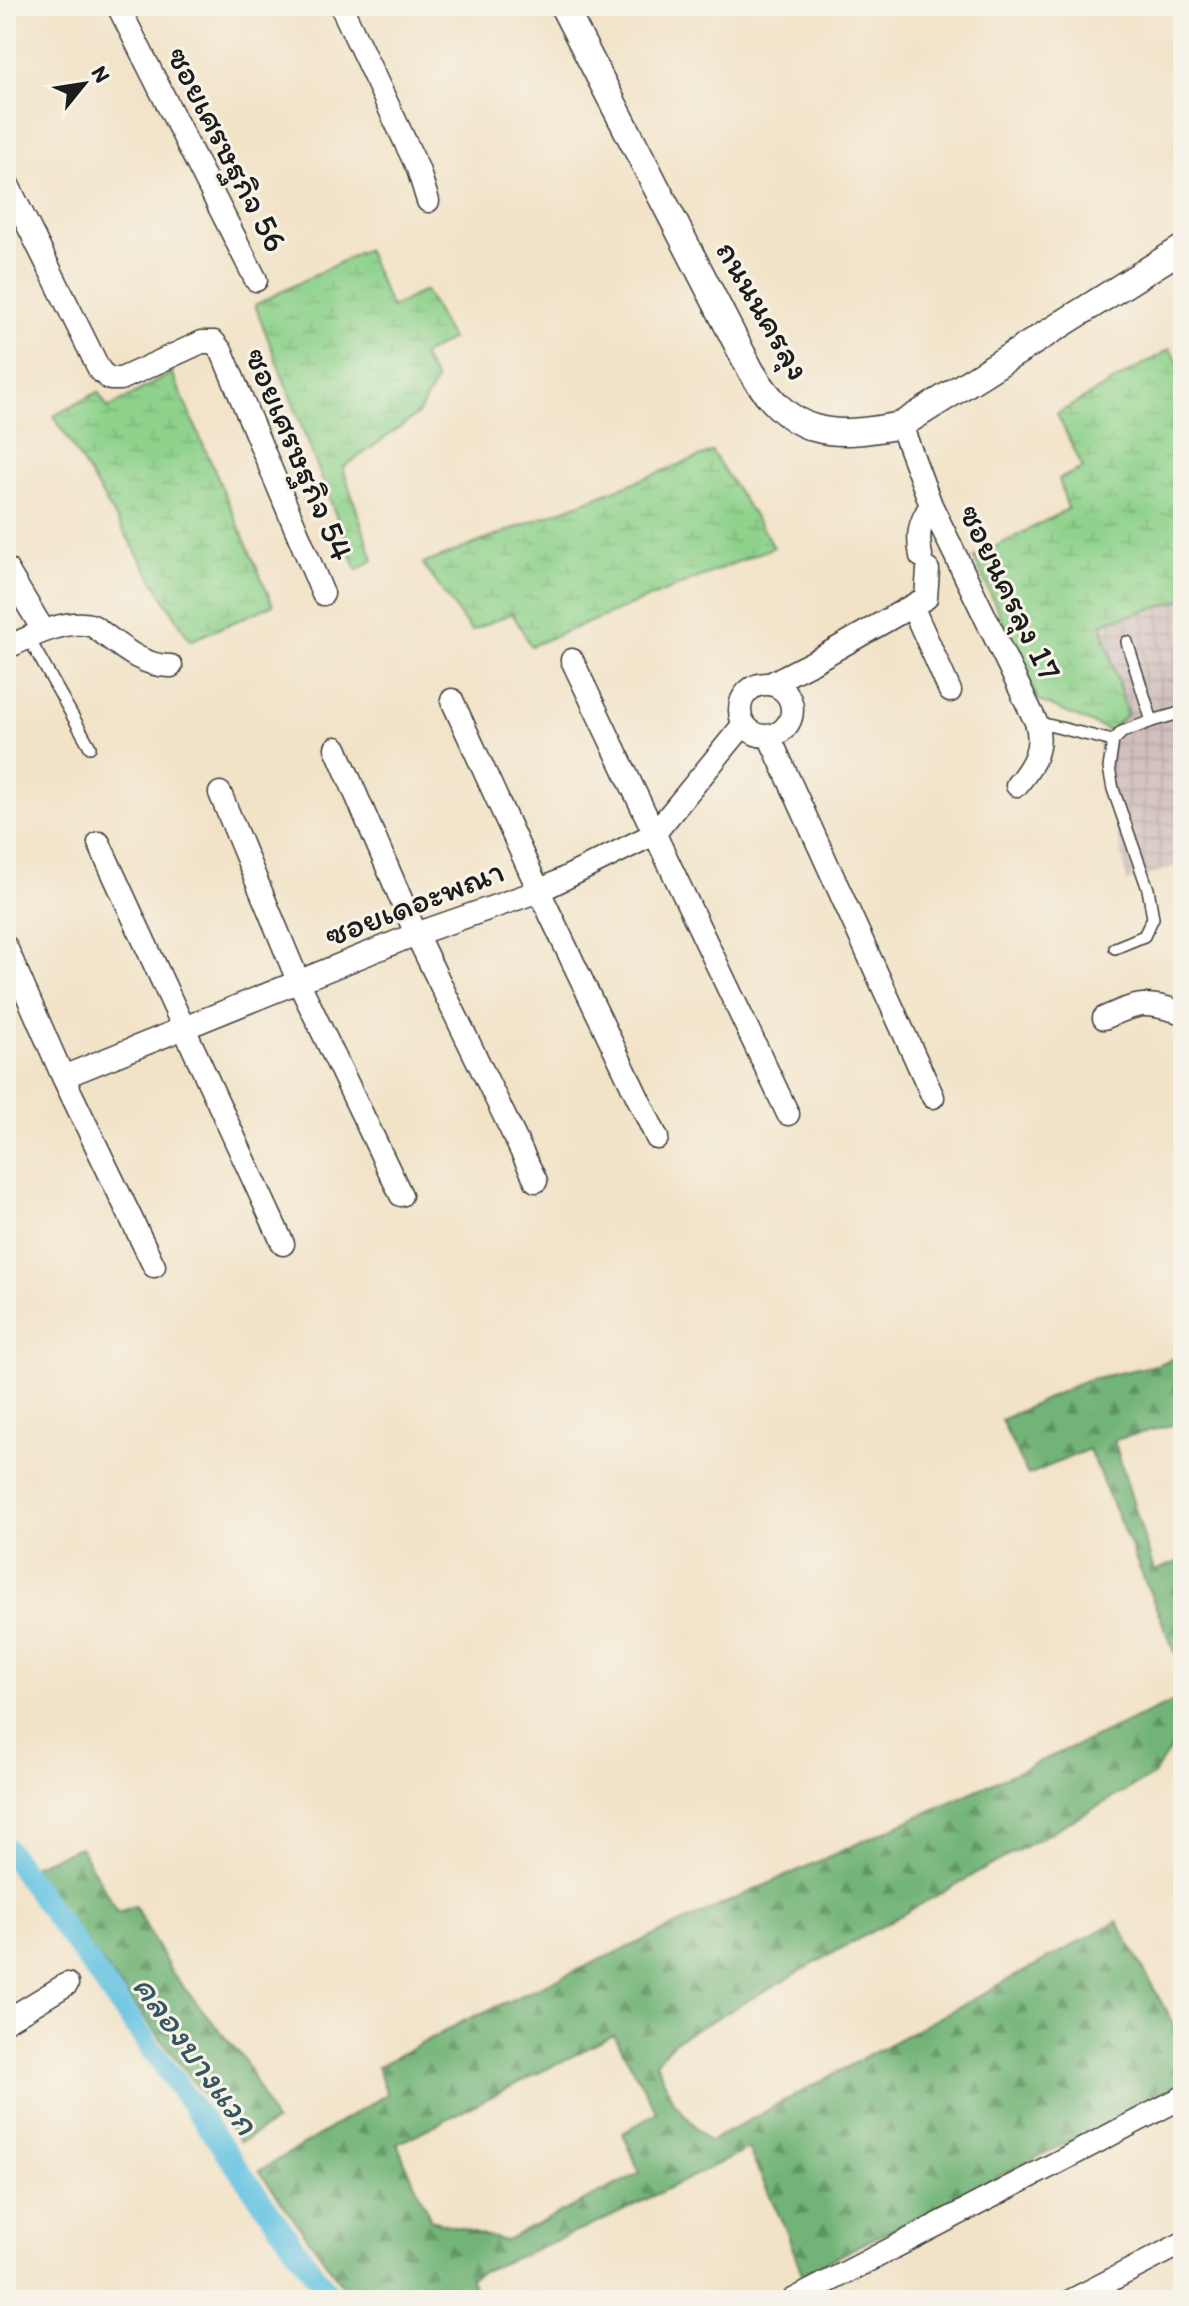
<svg xmlns="http://www.w3.org/2000/svg" width="1189" height="2306" viewBox="0 0 1189 2306" font-family="Itim,'Playpen Sans Thai',sans-serif">
  <defs>
    <pattern id="industrial-grid" width="8" height="8" patternUnits="userSpaceOnUse" patternTransform="scale(2)"><rect width="8" height="8" fill="#d1bfbe"/><path d="M0 4h8M4 0v8" fill="none" stroke="#b3a4a3"/></pattern>
    <pattern id="forest-firs" width="22" height="20" patternUnits="userSpaceOnUse" patternTransform="scale(2)"><rect width="22" height="20" fill="#72b477"/><path d="M5 1l3.5 6h-7zM16 11l3.5 6h-7z" fill="#5d9261"/></pattern>
    <pattern id="wetland-marsh" width="20" height="14" patternUnits="userSpaceOnUse" patternTransform="scale(2)"><rect width="20" height="14" fill="#8ed28b"/><path d="M1 5h8M5 5V1M11 12h8M15 12V8" fill="none" stroke="#7ab477"/></pattern>
  </defs>
  <rect width="100%" height="100%" fill="#f7f3e8"/>
  <filter id="ink" filterUnits="userSpaceOnUse"><feTurbulence type="fractalNoise" baseFrequency=".0125" numOctaves="2"/><feDisplacementMap in="SourceGraphic" scale="16" xChannelSelector="R" yChannelSelector="G"/><feConvolveMatrix kernelMatrix="1 2 1 2 8 2 1 2 1" color-interpolation-filters="sRGB"/></filter>
  <filter id="wash" filterUnits="userSpaceOnUse"><feTurbulence type="fractalNoise" baseFrequency=".006" numOctaves="4" result="noise"/><feDisplacementMap in="SourceGraphic" scale="32" xChannelSelector="R" yChannelSelector="G"/><feGaussianBlur stdDeviation="1.8" result="paint"/><feColorMatrix in="noise" values="0 0 0 0 0 0 0 0 0 0 0 0 0 0 0 0 0 1.4 0 .05"/><feComposite in="paint" operator="in"/></filter>
  <g filter="url(#wash)">
    <rect width="100%" height="100%" fill="#f2e3c8"/>
    <path fill="url(#industrial-grid)" d="M 1183,600 L 1183,864 L 1127,882 L 1098,744 L 1127,714 L 1101,623 Z"/>
    <path fill="url(#forest-firs)" stroke="#47684a" stroke-width="2" fill-rule="evenodd" d="M 1183,1355 L 1183,1409 L 1179,1411 L 1183,1421 L 1183,1444 L 1175,1424 L 1114,1440 L 1154,1571 L 1183,1560 L 1183,1671 L 1089,1449 L 1028,1475 L 1001,1420 L 1086,1380 L 1156,1365 Z
      M 1183,1697 L 1183,1731 L 1152,1776 L 675,2041 L 656,2062 L 673,2101 L 709,2142 L 1117,1921 L 1183,2042 L 1183,2085 L 802,2274 L 786,2230 L 748,2149 L 602,2221 L 469,2277 L 481,2300 L 353,2300 L 259,2171 L 387,2094 L 377,2067 L 464,2021 ZM 614,2035 L 657,2112 L 623,2133 L 640,2173 L 504,2241 L 431,2220 L 397,2144 Z
      M 80,1847 L 118,1912 L 135,1906 L 173,1975 L 244,2059 L 275,2122 L 240,2142 L 29,1867 Z"/>
    <path fill="url(#wetland-marsh)" stroke="#557754" stroke-width="2" d="M 366,249 L 391,308 L 425,290 L 451,339 L 422,356 L 436,381 L 418,414 L 343,468 L 373,560 L 357,570 L 255,305 Z
      M 1170,349 L 1183,370 L 1183,600 L 1101,623 L 1127,714 L 1110,731 L 1039,701 L 974,558 L 1068,509 L 1059,479 L 1083,468 L 1057,414 Z
      M 172,373 L 273,605 L 190,641 L 54,416 L 98,392 L 108,408 Z
      M 712,452 L 774,547 L 531,646 L 512,613 L 471,631 L 423,564 Z"/>
    <g fill="none" stroke-linecap="round" stroke-linejoin="round">
      <path stroke="#62c2e1" stroke-width="22" d="M 6,1848 L 333,2300"/>
    </g>
  </g>
  <g filter="url(#ink)">
    <g fill="none" stroke-linecap="round" stroke-linejoin="round">
      <g stroke="#3c3a36" stroke-width="14">
        <path id="service" d="M 28,637 L 90,747
          M 1152,721 L 1183,712
          M 1036,722 L 1113,741
          M 1115,948 L 1144,936 L 1153,918 L 1148,889 L 1113,789 L 1109,768 L 1113,741 L 1122,732 L 1152,721 L 1127,642"/>
      </g>
      <g stroke="#3c3a36" stroke-width="25">
        <path id="minor" d="M 118,6 L 256,280
          M 341,6 L 418,169 L 428,201
          M 6,181 L 100,371 L 110,379 L 121,379 L 202,342 L 214,342 L 222,352 L 323,594
          M 901,425 L 931,505 L 1036,722 C 1044,747 1033,766 1017,785
          M 921,556 C 917,535 919,523 931,505
          M 6,568 L 43,630
          M 912,606 L 950,691
          M 6,648 C 29,637 68,617 93,626 C 117,643 141,667 171,666
          M 572,660 L 788,1114
          M740 710a26 26 0 1 1 52 0a26 26 0 1 1-52 0Z
          M 770,684 L 813,662 L 926,598 L 928,570
          M 452,700 L 539,891 L 657,1138
          M 769,736 L 933,1097
          M 336,748 L 416,934 L 536,1181
          M 220,793 L 299,983 L 401,1195
          M 99,843 L 283,1244
          M 6,947 L 63,1077 L 154,1266
          M 1104,1018 C 1140,1002 1145,1001 1183,1013
          M 63,1077 L 416,934 L 539,891 L 654,834 L 744,724
          M 6,2021 L 67,1984
          M 793,2300 L 1183,2097
          M 1072,2300 L 1183,2243"/>
      </g>
      <g stroke="#3c3a36" stroke-width="29">
        <path id="tertiary" d="M 563,6 L 751,371 C 792,437 829,439 901,425 L 1183,248"/>
      </g>
      <use href="#service" stroke="#fff" stroke-width="11"/>
      <use href="#minor" stroke="#fff" stroke-width="22"/>
      <use href="#tertiary" stroke="#fff" stroke-width="26"/>
    </g>
  </g>
  <g text-anchor="middle" stroke-width="6" stroke-linejoin="round" paint-order="stroke">
    <g font-size="34" fill="#1c1c1c" stroke="#f7f3e8">
      <text transform="translate(228 149) rotate(63)" y="12">ซอยเศรษฐกิจ 56</text>
      <text transform="translate(764 310) rotate(60)" y="12">ถนนนครลุง</text>
      <text transform="translate(300 454) rotate(67)" y="12">ซอยเศรษฐกิจ 54</text>
      <text transform="translate(1011 592) rotate(64)" y="12">ซอยนครลุง 17</text>
      <text transform="translate(414 902) rotate(-21)" y="12">ซอยเดอะพณา</text>
    </g>
    <g font-size="36" font-style="italic" fill="#345661" stroke="#f7f3e8">
      <text transform="translate(197 2054) rotate(54)" y="13">คลองบางแวก</text>
    </g>
  </g>
  <rect width="1189" height="2306" fill="none" stroke="#f7f3e8" stroke-width="32"/>
  <g transform="translate(84 84) rotate(60)" stroke="#f7f3e8" stroke-width="6" paint-order="stroke">
  <path d="M0-6L14 30L0 20L-14 30Z" fill="#1c1c1c"/>
  <text y="-12" font-size="22" font-weight="bold" text-anchor="middle" fill="#1c1c1c">N</text>
  </g>
</svg>
